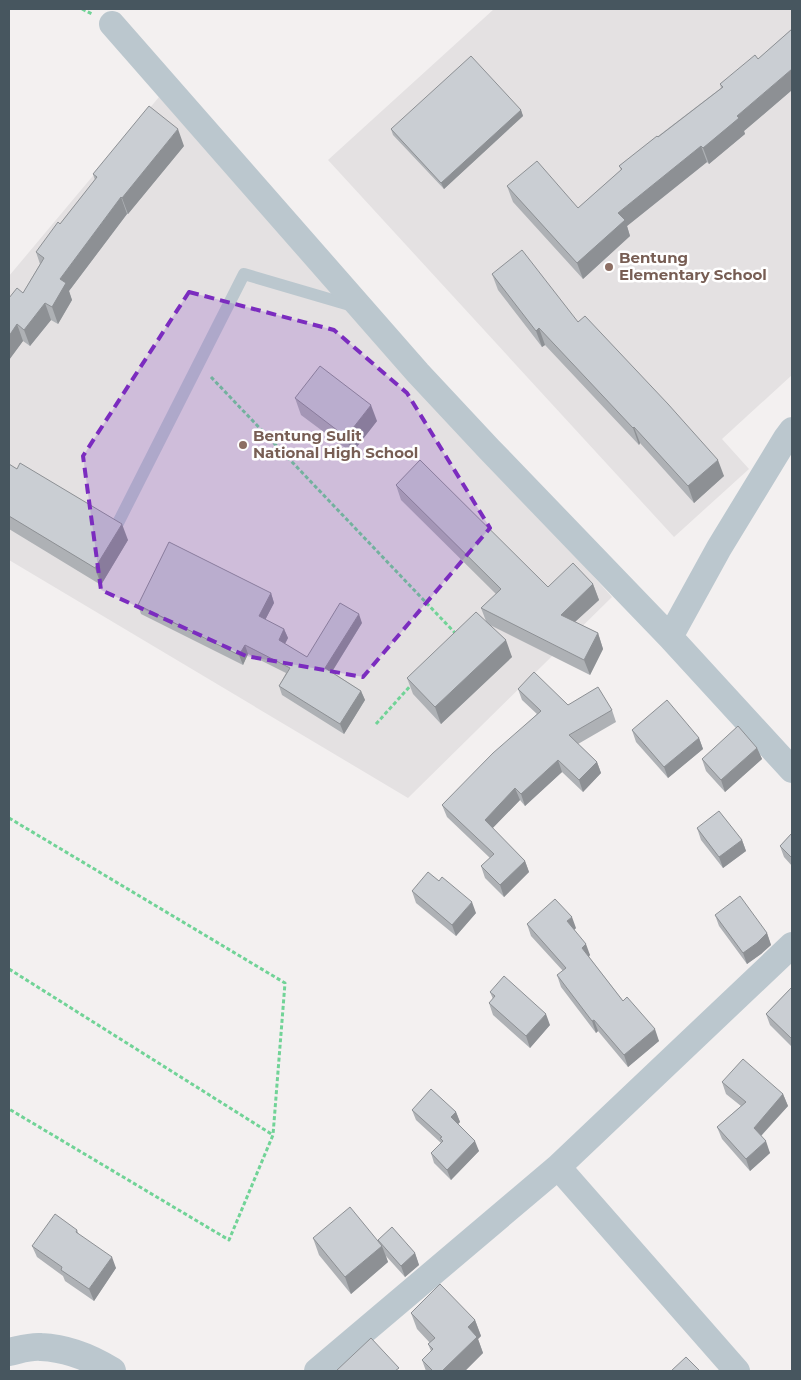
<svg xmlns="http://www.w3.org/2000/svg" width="801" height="1380" viewBox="0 0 801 1380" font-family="Montserrat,sans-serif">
  <rect width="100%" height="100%" fill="#f3f0f0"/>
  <path fill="#e4e1e2" d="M 494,9 L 792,9 L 792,375 L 722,439 L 749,469 L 674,537 L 328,160 Z
    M 159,97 L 374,331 L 612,597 L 408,798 L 9,560 L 9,276 Z"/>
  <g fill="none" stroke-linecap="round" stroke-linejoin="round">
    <path stroke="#71d397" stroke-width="3" stroke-dasharray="4 2.5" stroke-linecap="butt" d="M 82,9 L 92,14
      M 211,377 L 457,635
      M 376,724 L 412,684
      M 9,818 L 285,983 L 273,1135 L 229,1240 L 9,1109
      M 9,969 L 273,1135"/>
    <path stroke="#bbc7ce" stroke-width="12" d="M 118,523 L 244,274 L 353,306"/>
    <path stroke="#bbc7ce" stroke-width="26" d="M 112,24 L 418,373 L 489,449 L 670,637 L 792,770
      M 670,637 L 719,548 L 786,438 L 792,430
      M 558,1167 L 737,1371
      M 317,1371 L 558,1167 L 792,945"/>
    <path stroke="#bbc7ce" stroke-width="28" d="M 9,1352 C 19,1350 30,1346 41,1347 C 65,1348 91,1358 112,1371"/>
  </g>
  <path fill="#aeb1b5" d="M 792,29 L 792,90 L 744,131 L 745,134 L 709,164 L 707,162 L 627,226 L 630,236 L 583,279 L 513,202 L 507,186 L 578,208 L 621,170 L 619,166 L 721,88 L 720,84 L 758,59 Z
    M 521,110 L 523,116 L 444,189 L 393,135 L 391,129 Z
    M 184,146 L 128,214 L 127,214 L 69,291 L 72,300 L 58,324 L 51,320 L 30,346 L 23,341 L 9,360 L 9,298 L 23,293 L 40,264 L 36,252 L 60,224 L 95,180 L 93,174 Z
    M 492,274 L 578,322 L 724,476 L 694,503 L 640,443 L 639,445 L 545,345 L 542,347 L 498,290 Z
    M 295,398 L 377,421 L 352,453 L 301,415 Z
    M 9,464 L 128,540 L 101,585 L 9,529 Z
    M 396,485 L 548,587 L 593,584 L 599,600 L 575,622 L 598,633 L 603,649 L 590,675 L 490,625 L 512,657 L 441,724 L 413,694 L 407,678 L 486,621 L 481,608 L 496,594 L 401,500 Z
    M 271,593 L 274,603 L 265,620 L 284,629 L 288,638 L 285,644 L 307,657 L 362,623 L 332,672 L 361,691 L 365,700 L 344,734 L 282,695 L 279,686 L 286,673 L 248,654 L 243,665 L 141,614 L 138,605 Z
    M 518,689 L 568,705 L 612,710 L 616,722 L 578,744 L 597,762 L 601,773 L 583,792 L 562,772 L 525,806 L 520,800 L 492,828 L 525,861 L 529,872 L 504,897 L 485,878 L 481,866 L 490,858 L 447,817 L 442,805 L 537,714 L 522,700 Z
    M 632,730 L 699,738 L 703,749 L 668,778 L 636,742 Z
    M 757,748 L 762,759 L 725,792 L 706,771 L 702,759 Z
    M 697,828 L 742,840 L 746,851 L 723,868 L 701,840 Z
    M 792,833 L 792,866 L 784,857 L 780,846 Z
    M 412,891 L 476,913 L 456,936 L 416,903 Z
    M 715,915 L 767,933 L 771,945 L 761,954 L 747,964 L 719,926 Z
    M 527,924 L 576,928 L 574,930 L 590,955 L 589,957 L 623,1001 L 659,1041 L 628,1067 L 598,1031 L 596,1033 L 561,987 L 557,975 L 563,971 L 531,936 Z
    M 792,987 L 792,1047 L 770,1025 L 766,1014 Z
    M 490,992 L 550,1025 L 530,1048 L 493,1015 L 489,1003 L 493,999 Z
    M 722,1082 L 783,1094 L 788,1106 L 761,1136 L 770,1153 L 750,1171 L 722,1139 L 717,1127 L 741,1106 L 726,1094 Z
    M 412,1110 L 456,1112 L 460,1122 L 458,1124 L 479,1151 L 451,1180 L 434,1163 L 431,1153 L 441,1143 L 416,1120 Z
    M 77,1230 L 79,1235 L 116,1268 L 94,1301 L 65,1281 L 63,1276 L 37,1257 L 32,1246 Z
    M 313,1238 L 378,1241 L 415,1253 L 419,1265 L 405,1277 L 386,1256 L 388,1262 L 351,1294 L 319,1255 Z
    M 411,1313 L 475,1320 L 481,1336 L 478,1339 L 483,1353 L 465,1371 L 426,1371 L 422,1360 L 431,1351 L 428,1344 L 430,1343 L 417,1329 Z"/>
  <path fill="#8d9094" d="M 792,69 L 792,90 L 744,131 L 745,134 L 709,164 L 703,148 L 737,116 Z
    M 521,110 L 523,116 L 444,189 L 441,183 Z
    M 178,129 L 184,146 L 128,214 L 122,198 Z
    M 701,146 L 707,162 L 627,226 L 630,236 L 583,279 L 577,263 L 618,213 Z
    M 121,197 L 127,214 L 69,291 L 72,300 L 58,324 L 52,307 L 60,279 Z
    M 45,303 L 51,320 L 30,346 L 24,330 Z
    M 17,324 L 23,341 L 9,360 L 9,336 Z
    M 539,328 L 545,345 L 542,347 L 536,331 Z
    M 371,405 L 377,421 L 352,453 L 346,437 Z
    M 634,427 L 640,443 L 639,445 L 633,428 Z
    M 718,460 L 724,476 L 694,503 L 688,486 Z
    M 122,524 L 128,540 L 101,585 L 95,568 Z
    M 593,584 L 599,600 L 566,630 L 561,615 Z
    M 271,593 L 274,603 L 262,626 L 259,616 Z
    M 359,614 L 362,623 L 328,678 L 325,668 Z
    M 284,629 L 288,638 L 282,649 L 279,640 Z
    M 598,633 L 603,649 L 590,675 L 584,660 Z
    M 506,640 L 512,657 L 441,724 L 435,707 Z
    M 245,645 L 248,654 L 243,665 L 239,655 Z
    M 361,691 L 365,700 L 344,734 L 340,724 Z
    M 699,738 L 703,749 L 668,778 L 664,767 Z
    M 757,748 L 762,759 L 725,792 L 721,780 Z
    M 558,760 L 562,772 L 525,806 L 521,794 Z
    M 597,762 L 601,773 L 583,792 L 579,780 Z
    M 515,788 L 520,800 L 489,832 L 485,820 Z
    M 742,840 L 746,851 L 723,868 L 719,857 Z
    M 525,861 L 529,872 L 504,897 L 500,885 Z
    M 472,902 L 476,913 L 456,936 L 452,925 Z
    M 572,917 L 576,928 L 571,933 L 567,921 Z
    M 767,933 L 771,945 L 761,954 L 747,964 L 743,953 Z
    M 586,944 L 590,955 L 586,959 L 582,948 Z
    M 546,1014 L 550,1025 L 530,1048 L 526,1036 Z
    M 594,1020 L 598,1031 L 596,1033 L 592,1021 Z
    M 655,1029 L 659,1041 L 628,1067 L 624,1055 Z
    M 783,1094 L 788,1106 L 758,1139 L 754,1128 Z
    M 456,1112 L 460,1122 L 455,1127 L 451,1117 Z
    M 475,1141 L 479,1151 L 451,1180 L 447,1170 Z
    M 766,1141 L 770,1153 L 750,1171 L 746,1159 Z
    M 382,1246 L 388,1262 L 351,1294 L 345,1277 Z
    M 415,1253 L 419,1265 L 405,1277 L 401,1266 Z
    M 112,1257 L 116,1268 L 94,1301 L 89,1289 Z
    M 475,1320 L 481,1336 L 478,1339 L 483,1353 L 465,1371 L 442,1371 L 468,1327 Z"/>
  <path fill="#caced3" stroke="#8d9094" d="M 792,29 L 792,69 L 737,116 L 739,118 L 703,148 L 701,146 L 618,213 L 625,220 L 577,263 L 507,186 L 537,161 L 578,208 L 622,169 L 619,166 L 657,136 L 658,137 L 723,87 L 720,84 L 755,55 L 758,59 Z
    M 471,56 L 521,110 L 441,183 L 391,129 Z
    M 149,106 L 178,129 L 122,198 L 121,197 L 60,279 L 66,283 L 52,307 L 45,303 L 24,330 L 17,324 L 9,336 L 9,298 L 17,288 L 23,293 L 44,258 L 36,252 L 58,222 L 60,224 L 97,177 L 93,174 Z
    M 522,250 L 578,322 L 585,316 L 668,404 L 718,460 L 688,486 L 634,427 L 633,428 L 539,328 L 536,331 L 492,274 Z
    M 320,366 L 371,405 L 346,437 L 295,398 Z
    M 420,460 L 548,587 L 573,563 L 593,584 L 561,615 L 598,633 L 584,660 L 481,608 L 501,589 L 396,485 Z
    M 20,463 L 122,524 L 95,568 L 9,516 L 9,464 L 17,469 Z
    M 169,542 L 271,593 L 259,616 L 284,629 L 279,640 L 307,657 L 340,603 L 359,614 L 325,668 L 361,691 L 340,724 L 279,686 L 290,668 L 245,645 L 239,655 L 138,605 Z
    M 476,612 L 506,640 L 435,707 L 407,678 Z
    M 534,672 L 568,705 L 598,687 L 612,710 L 569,735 L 597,762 L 579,780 L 558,760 L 521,794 L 515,788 L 485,820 L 525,861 L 500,885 L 481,866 L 494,854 L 442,805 L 493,753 L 541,711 L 518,689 Z
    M 667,700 L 699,738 L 664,767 L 632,730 Z
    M 738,726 L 757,748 L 721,780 L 702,759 Z
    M 719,811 L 742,840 L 719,857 L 697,828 Z
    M 792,833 L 792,858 L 780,846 Z
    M 428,872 L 439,881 L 442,877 L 472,902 L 452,925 L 412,891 Z
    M 740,896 L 767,933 L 757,943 L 743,953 L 715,915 Z
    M 555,899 L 572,917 L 567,921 L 586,944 L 582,948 L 623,1001 L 627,997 L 655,1029 L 624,1055 L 594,1020 L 592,1021 L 557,975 L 566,968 L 527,924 Z
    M 504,976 L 546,1014 L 526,1036 L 489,1003 L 495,996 L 490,992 Z
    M 792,987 L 792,1039 L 766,1014 Z
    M 743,1059 L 783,1094 L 754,1128 L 766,1141 L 746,1159 L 717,1127 L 746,1102 L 722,1082 Z
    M 431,1089 L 456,1112 L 451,1117 L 475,1141 L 447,1170 L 431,1153 L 443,1141 L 440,1138 L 442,1137 L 412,1110 Z
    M 350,1207 L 382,1246 L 345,1277 L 313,1238 Z
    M 55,1214 L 77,1230 L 76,1232 L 112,1257 L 89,1289 L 61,1270 L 62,1267 L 32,1246 Z
    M 392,1227 L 415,1253 L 401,1266 L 378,1240 Z
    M 440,1284 L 475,1320 L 468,1327 L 477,1337 L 442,1371 L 433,1371 L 422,1360 L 433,1349 L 428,1344 L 435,1338 L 411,1313 Z
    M 371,1338 L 399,1368 L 395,1371 L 336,1371 Z
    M 686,1357 L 700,1371 L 671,1371 Z"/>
  <path fill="#7b2cbf" fill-opacity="0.2" stroke="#7b2cbf" stroke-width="4" stroke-dasharray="10 6" stroke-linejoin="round" d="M 189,292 L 334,330 L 407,393 L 490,528 L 363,677 L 246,656 L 101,590 L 83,456 Z"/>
  <g fill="#8d6e63" stroke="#fff" stroke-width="2">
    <circle cx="609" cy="267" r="5"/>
    <circle cx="243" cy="445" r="5"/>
  </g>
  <g text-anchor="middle" stroke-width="5" stroke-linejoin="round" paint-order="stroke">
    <g font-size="15" font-weight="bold" fill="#785e54" stroke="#fff" text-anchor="start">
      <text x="619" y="263">Bentung<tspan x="619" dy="17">Elementary School</tspan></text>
      <text x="253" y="441">Bentung Sulit<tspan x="253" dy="17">National High School</tspan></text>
    </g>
  </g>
  <rect width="801" height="1380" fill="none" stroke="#47565f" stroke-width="20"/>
</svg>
